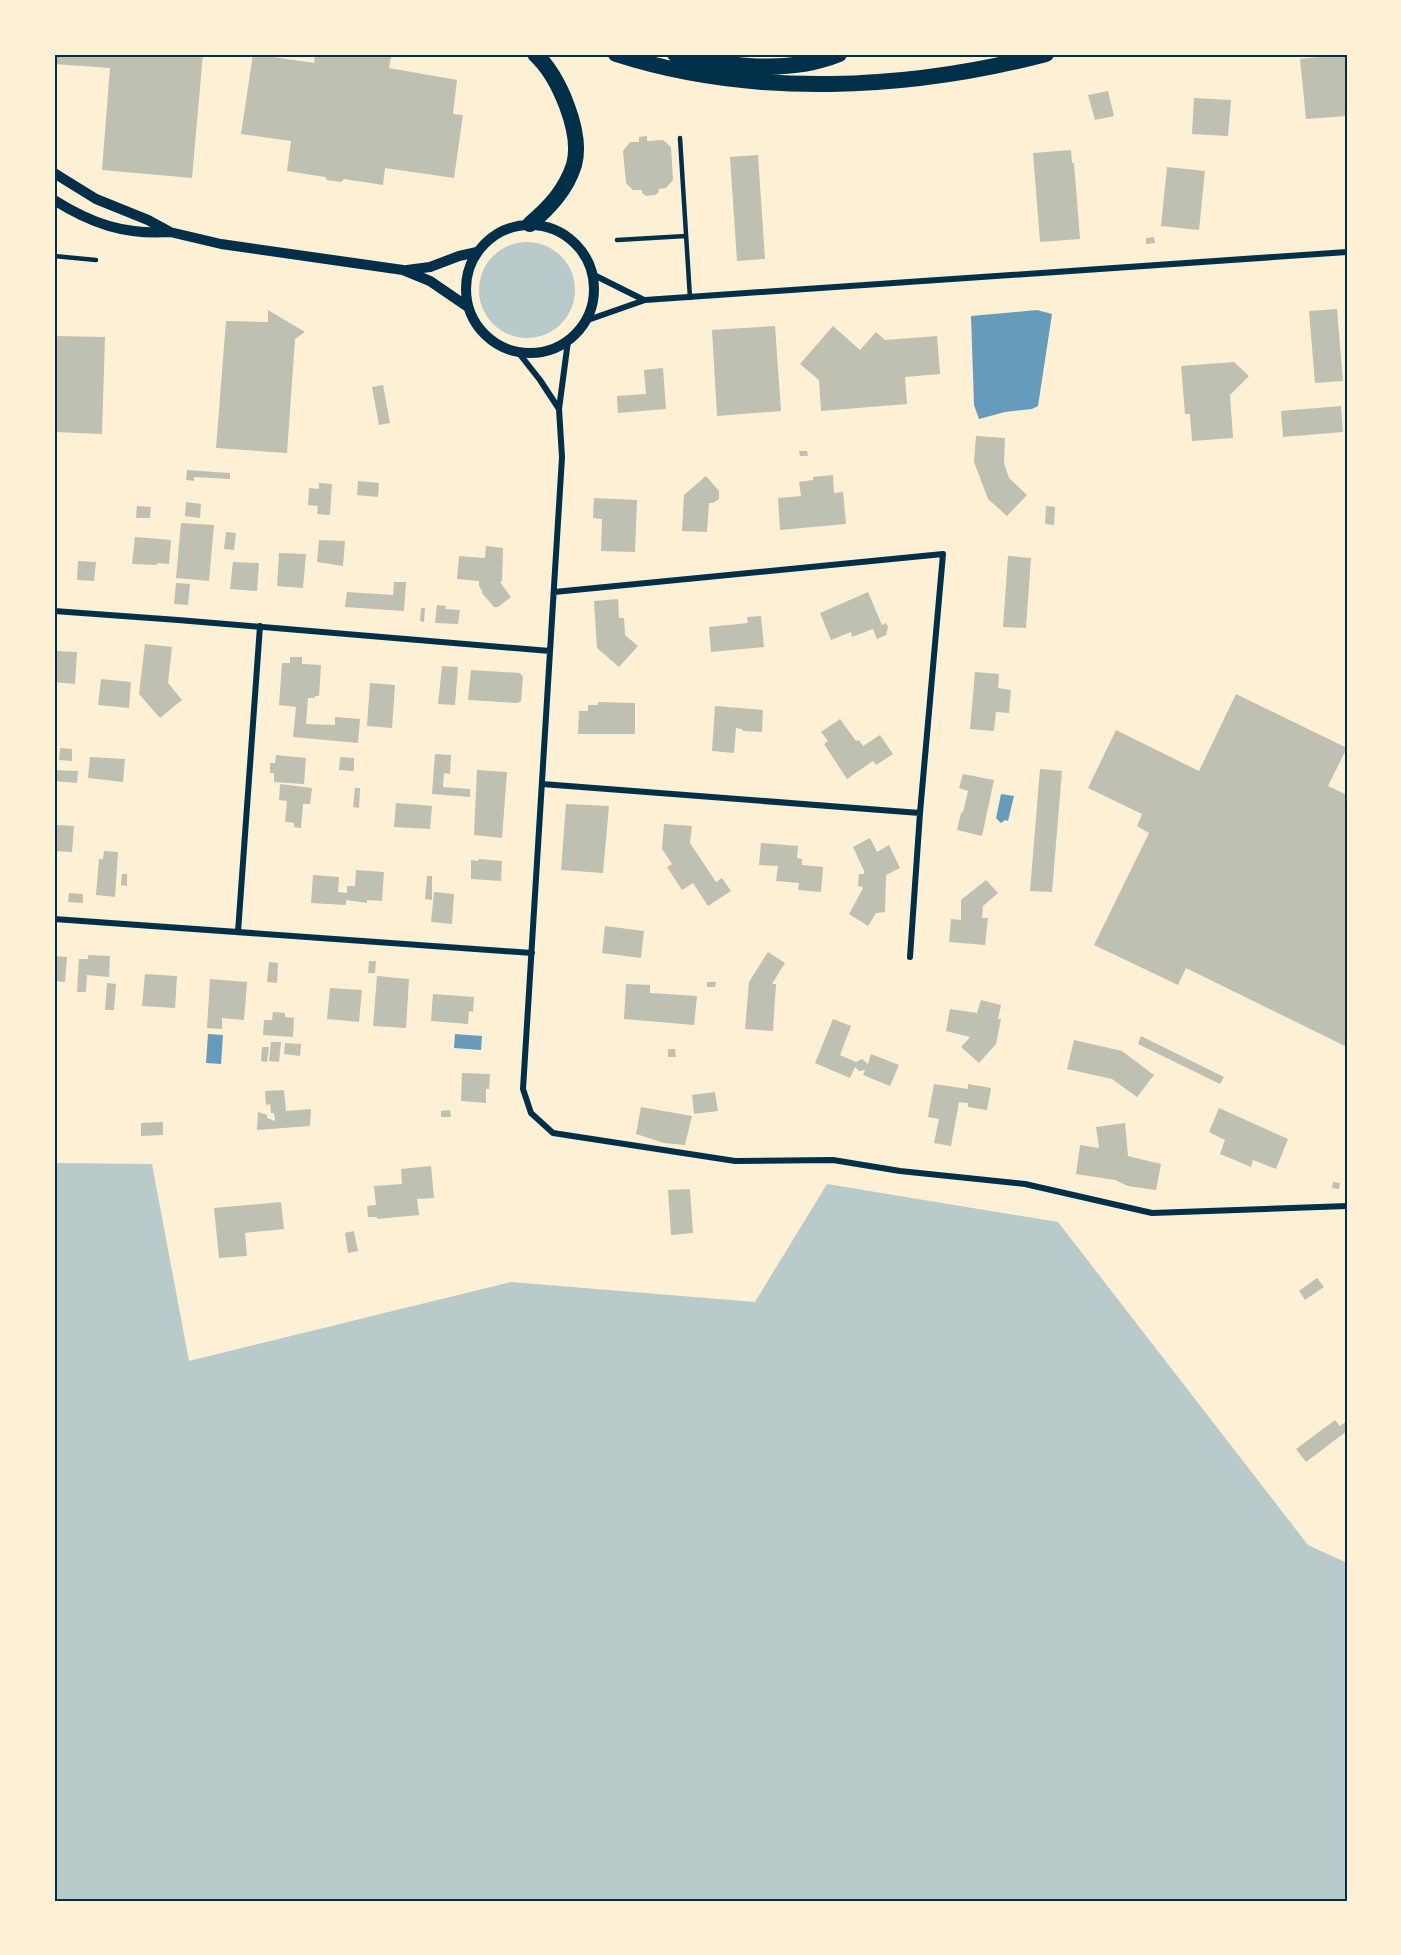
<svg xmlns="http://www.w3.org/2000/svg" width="1401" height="1955" viewBox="0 0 1401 1955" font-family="'Varela Round',sans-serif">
  <rect width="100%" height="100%" fill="#fdf0d5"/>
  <path fill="#b9caca" d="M479 290a48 48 0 1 1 96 0a48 48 0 1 1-96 0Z
    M 54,1163 L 152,1164 L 189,1361 L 511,1282 L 755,1302 L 827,1184 L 1058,1222 L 1308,1545 L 1347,1563 L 1347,1901 L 54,1901 Z"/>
  <path fill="#669bbc" d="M 1037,310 L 1052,314 L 1038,406 L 1032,409 L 1005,412 L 979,419 L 974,405 L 971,316 Z
    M 1001,794 L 1014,796 L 1008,821 L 1005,820 L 1001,823 L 996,818 Z
    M 208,1034 L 223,1035 L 221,1064 L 206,1063 Z
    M 455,1034 L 482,1036 L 481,1050 L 454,1048 Z"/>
  <path fill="#bec0b2" d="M 54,54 L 203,54 L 192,178 L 102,170 L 110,68 L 54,64 Z
    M 253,54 L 314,63 L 315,54 L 370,54 L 391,57 L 389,68 L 457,80 L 453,114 L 463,115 L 454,178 L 385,168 L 383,185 L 344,179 L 341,182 L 327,180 L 325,177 L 287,171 L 291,141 L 241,134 Z
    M 1347,54 L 1347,116 L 1306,119 L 1300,59 Z
    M 1108,91 L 1114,116 L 1095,120 L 1088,95 Z
    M 1194,98 L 1231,100 L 1228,136 L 1192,134 Z
    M 647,136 L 647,141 L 663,140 L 671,147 L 673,180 L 666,188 L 658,189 L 659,192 L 655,195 L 646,196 L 642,193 L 642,190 L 633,190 L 626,183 L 623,151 L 630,142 L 639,142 L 639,137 Z
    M 1071,150 L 1072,163 L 1074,163 L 1080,239 L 1040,242 L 1033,153 Z
    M 758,155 L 765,259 L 737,261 L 730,157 Z
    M 1167,167 L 1205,171 L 1199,230 L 1161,226 Z
    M 1154,237 L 1155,243 L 1146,244 L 1146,238 Z
    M 1337,309 L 1343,381 L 1315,383 L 1309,311 Z
    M 268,310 L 305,332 L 295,339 L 287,453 L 216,448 L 226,321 L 268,322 Z
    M 775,326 L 781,411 L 717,416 L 712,330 Z
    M 833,326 L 860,350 L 876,332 L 885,340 L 937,336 L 940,374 L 905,377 L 907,404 L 821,411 L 819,380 L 800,364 Z
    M 54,336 L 105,337 L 102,434 L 54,432 Z
    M 1234,362 L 1249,376 L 1230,395 L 1233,438 L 1192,441 L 1190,414 L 1185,414 L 1181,366 Z
    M 663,368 L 666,409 L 618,413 L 617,396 L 646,394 L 644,370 Z
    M 383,385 L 390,423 L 379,425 L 372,387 Z
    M 1341,406 L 1343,432 L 1283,437 L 1281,411 Z
    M 976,436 L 1005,438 L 1004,463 L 1009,478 L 1027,495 L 1007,516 L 988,499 L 974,462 Z
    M 799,451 L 807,451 L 808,456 L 800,456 Z
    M 187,470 L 230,473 L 230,479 L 194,477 L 194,481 L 186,480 Z
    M 833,475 L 834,493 L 843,492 L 846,524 L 780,530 L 778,498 L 801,496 L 799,482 L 813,480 L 813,477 Z
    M 706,476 L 719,491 L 719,499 L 713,503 L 709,503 L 707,532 L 682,531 L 684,495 Z
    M 358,481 L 379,483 L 378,497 L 357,495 Z
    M 319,483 L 332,484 L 330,515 L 317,514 L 318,506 L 308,505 L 309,488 L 319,489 Z
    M 594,498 L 637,500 L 635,552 L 601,551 L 602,519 L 593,518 Z
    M 186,502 L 201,504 L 200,518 L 185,516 Z
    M 137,506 L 151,507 L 150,518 L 136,518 Z
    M 1046,506 L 1055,507 L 1054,525 L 1045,524 Z
    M 181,523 L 214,525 L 209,581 L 176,578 Z
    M 226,532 L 236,533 L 234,550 L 224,549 Z
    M 135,537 L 171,540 L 169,564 L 157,563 L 157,565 L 132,564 Z
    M 319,540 L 345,541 L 343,566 L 317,562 Z
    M 486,546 L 503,548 L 502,581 L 500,582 L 511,597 L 498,607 L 494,607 L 482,593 L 482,591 L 479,586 L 479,581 L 457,579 L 459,556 L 485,558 Z
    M 279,553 L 306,554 L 303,588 L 277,586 Z
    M 1008,556 L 1031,558 L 1026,628 L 1003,627 Z
    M 78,561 L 96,562 L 94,581 L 77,580 Z
    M 233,562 L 259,563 L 257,591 L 230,589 Z
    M 394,582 L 406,582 L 404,611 L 345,607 L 347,592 L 393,595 Z
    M 176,583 L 190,584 L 188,605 L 174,604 Z
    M 868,592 L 882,625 L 886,623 L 888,627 L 886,635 L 877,639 L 873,629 L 852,637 L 851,632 L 831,640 L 820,613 Z
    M 618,599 L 619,618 L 624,618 L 625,635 L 638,646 L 619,667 L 597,648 L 594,601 Z
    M 437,605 L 446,606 L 445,609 L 460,610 L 458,624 L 435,623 Z
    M 421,608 L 425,608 L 424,622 L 420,621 Z
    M 761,616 L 764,647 L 711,652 L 709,627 L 748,623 L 747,617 Z
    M 145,644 L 172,647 L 168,683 L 182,700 L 160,718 L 139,694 Z
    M 54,651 L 77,652 L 75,684 L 54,682 Z
    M 290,657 L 302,657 L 302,664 L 321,665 L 319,696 L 315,696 L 315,698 L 308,698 L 306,724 L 335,725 L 335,717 L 360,719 L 358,743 L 293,737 L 296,707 L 279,705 L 282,663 L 290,663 Z
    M 442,666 L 458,667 L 455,705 L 438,704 Z
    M 471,670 L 520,673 L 523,677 L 521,701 L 517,703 L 468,700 Z
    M 975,672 L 999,674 L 998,688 L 1011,690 L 1009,713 L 996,712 L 994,731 L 970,729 Z
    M 101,679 L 131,682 L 129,708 L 98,705 Z
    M 370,683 L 395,685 L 392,728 L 367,726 Z
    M 1236,694 L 1347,748 L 1328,786 L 1347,795 L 1347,1047 L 1186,968 L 1178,985 L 1094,945 L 1149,833 L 1137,826 L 1142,814 L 1088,788 L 1116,730 L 1199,771 Z
    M 598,702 L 635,703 L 635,734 L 578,734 L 579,711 L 588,711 L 588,705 L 598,705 Z
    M 715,706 L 763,710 L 762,732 L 743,731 L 742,729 L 736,728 L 734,753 L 712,751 Z
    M 840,719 L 856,741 L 859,740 L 863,746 L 880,735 L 893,754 L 876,765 L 873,761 L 847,779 L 824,744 L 828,741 L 821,732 Z
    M 60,748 L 72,749 L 72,761 L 59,760 Z
    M 435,754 L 451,755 L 450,774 L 444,773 L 443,787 L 470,789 L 470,797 L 432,794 Z
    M 276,755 L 306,758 L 304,784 L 274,782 L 274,773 L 270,773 L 270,763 L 275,763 Z
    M 90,757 L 125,759 L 123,782 L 88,778 Z
    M 340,757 L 354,758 L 354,771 L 339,770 Z
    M 1040,769 L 1062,771 L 1052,892 L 1030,891 Z
    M 54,770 L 78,771 L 77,783 L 54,781 Z
    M 477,770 L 507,772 L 502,838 L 474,835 Z
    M 963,774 L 994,780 L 982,836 L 957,830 L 961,813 L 963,812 L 968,791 L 959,788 Z
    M 280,784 L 312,788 L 310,804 L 303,804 L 301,828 L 294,827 L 294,823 L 285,822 L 287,801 L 279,800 Z
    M 355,788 L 360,788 L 359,808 L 353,807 Z
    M 396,803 L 432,806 L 430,829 L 394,827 Z
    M 566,804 L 609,806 L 603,873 L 561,870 Z
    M 664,824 L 692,826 L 690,843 L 716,882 L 722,878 L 731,891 L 708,906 L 693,883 L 682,890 L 667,867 L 672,864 L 662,849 Z
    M 56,825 L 74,826 L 72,852 L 54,851 Z
    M 870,838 L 877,852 L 889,845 L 900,868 L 886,875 L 885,912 L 876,913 L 868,926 L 849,914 L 862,890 L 863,887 L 858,886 L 859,874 L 864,874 L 864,871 L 853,847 Z
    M 761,843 L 798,846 L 797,858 L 802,859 L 802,865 L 823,867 L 821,892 L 798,890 L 799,883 L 776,881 L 778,866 L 759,865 Z
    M 104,851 L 118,852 L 115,897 L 96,895 L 99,859 L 103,859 Z
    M 479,859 L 502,861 L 501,881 L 471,879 L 471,860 L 478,861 Z
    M 356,870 L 384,872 L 382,901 L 367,900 L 367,903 L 346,900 L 346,905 L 311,903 L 313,875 L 339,877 L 338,892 L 347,893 L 347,886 L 355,886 Z
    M 122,874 L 127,874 L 127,886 L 121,885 Z
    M 427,876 L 432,876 L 432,900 L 425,899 Z
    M 986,880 L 998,893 L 983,906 L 982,918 L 988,918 L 985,945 L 949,942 L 951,919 L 961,920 L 961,900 Z
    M 434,892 L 454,894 L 452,924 L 431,922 Z
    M 69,893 L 83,894 L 83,903 L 68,902 Z
    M 605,926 L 644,931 L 641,958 L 602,953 Z
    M 768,952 L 785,963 L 772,984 L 776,984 L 773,1031 L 745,1029 L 749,982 Z
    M 88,955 L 110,956 L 109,977 L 87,975 L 86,992 L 77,992 L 79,959 L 88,959 Z
    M 54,956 L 67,957 L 65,982 L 54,981 Z
    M 369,961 L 376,961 L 375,973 L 368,973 Z
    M 269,962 L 278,963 L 277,983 L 267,982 Z
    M 145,974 L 177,976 L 175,1008 L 142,1006 Z
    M 377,976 L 409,979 L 406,1028 L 373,1026 Z
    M 210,979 L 247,982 L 244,1020 L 222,1018 L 222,1029 L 207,1028 Z
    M 707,982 L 716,982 L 715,987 L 707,987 Z
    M 107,983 L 116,984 L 114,1010 L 105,1010 Z
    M 626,984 L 650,985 L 650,993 L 697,996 L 694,1025 L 624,1019 Z
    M 330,988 L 362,990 L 359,1022 L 327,1019 Z
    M 433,994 L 474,997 L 473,1012 L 469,1011 L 468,1024 L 431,1021 Z
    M 981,1000 L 1001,1005 L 998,1019 L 1001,1019 L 996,1044 L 979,1063 L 961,1047 L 970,1037 L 946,1031 L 950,1009 L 977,1013 Z
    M 273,1012 L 285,1013 L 285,1017 L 294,1018 L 293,1037 L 263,1035 L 264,1020 L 272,1020 Z
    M 833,1019 L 851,1026 L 840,1055 L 856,1062 L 862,1059 L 868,1064 L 871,1054 L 899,1065 L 890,1086 L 863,1075 L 865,1070 L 859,1071 L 855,1067 L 850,1078 L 815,1063 Z
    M 1141,1036 L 1224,1077 L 1220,1084 L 1138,1044 Z
    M 1074,1040 L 1122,1051 L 1154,1075 L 1137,1097 L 1112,1079 L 1067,1069 Z
    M 271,1042 L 281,1042 L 279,1062 L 269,1061 Z
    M 285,1043 L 301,1044 L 300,1056 L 284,1054 Z
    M 262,1047 L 269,1047 L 267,1062 L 261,1061 Z
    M 668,1049 L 675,1049 L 676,1057 L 668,1057 Z
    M 462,1073 L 490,1074 L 489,1089 L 486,1089 L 486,1103 L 461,1101 Z
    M 934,1084 L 968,1089 L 968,1084 L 991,1088 L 987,1110 L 968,1107 L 968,1103 L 959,1102 L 951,1146 L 934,1143 L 939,1119 L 928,1117 Z
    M 284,1090 L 286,1111 L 311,1109 L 310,1126 L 257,1130 L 258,1112 L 267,1115 L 267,1118 L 275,1121 L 274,1113 L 271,1113 L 270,1104 L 266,1105 L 265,1091 Z
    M 715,1092 L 718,1111 L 694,1114 L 692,1095 Z
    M 641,1107 L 692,1116 L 685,1145 L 664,1143 L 636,1134 Z
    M 1219,1108 L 1288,1139 L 1276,1169 L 1253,1160 L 1251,1167 L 1220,1154 L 1225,1140 L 1209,1132 Z
    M 450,1110 L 451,1117 L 441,1117 L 441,1111 Z
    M 163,1122 L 163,1135 L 141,1136 L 141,1123 Z
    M 1125,1123 L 1128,1156 L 1161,1164 L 1156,1190 L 1128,1186 L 1115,1180 L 1076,1174 L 1080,1145 L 1099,1148 L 1096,1127 Z
    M 431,1166 L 434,1198 L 417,1199 L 419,1215 L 377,1219 L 377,1217 L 368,1217 L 367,1206 L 376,1205 L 374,1186 L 402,1184 L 401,1169 Z
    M 1333,1182 L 1340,1183 L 1339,1189 L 1332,1188 Z
    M 690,1189 L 693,1233 L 671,1235 L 668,1190 Z
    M 281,1202 L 284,1229 L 245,1233 L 247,1256 L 219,1258 L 214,1208 Z
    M 354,1231 L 358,1251 L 348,1253 L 345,1233 Z
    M 1317,1278 L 1324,1287 L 1305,1300 L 1299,1291 Z
    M 1335,1420 L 1340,1426 L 1347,1421 L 1347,1431 L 1306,1462 L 1296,1449 Z"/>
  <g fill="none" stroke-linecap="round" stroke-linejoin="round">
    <path stroke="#003049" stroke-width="4.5" d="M 680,138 L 690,298
      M 617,240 L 686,236
      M 54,256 L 96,260"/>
    <path stroke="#003049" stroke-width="6" d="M 592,274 L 644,300
      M 585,321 L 645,300 L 1347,252
      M 568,341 L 559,409 L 562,457 L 523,1089 L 531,1113 L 553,1133 L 735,1161 L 833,1160 L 900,1171 L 1025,1184 L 1152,1213 L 1347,1206
      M 518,352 L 540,380 L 559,409
      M 54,611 L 178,620 L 550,651
      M 542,784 L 920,813 L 943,554 L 554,592
      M 54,919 L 532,953
      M 238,932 L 260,626
      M 910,957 L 920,813"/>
    <path stroke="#003049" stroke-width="10" d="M 54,173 L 96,199 L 148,220 L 170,232 L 221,244 L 403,270 L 430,281 L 468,307
      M 54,200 C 92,224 125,235 170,232
      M466 289a64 64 0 1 1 128 0a64 64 0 1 1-128 0Z
      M 407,270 L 430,267 L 459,256 L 477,252"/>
    <path stroke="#003049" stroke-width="16" d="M 616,54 C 752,98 909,90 1046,54
      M 675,54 C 728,66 787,75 839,54
      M 530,224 C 549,208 566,190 574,165 C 583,133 559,76 535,54"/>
  </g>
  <rect width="1401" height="1955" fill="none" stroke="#fdf0d5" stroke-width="111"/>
  <rect x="56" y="56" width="1290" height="1844" fill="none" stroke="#003049" stroke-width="2"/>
</svg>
